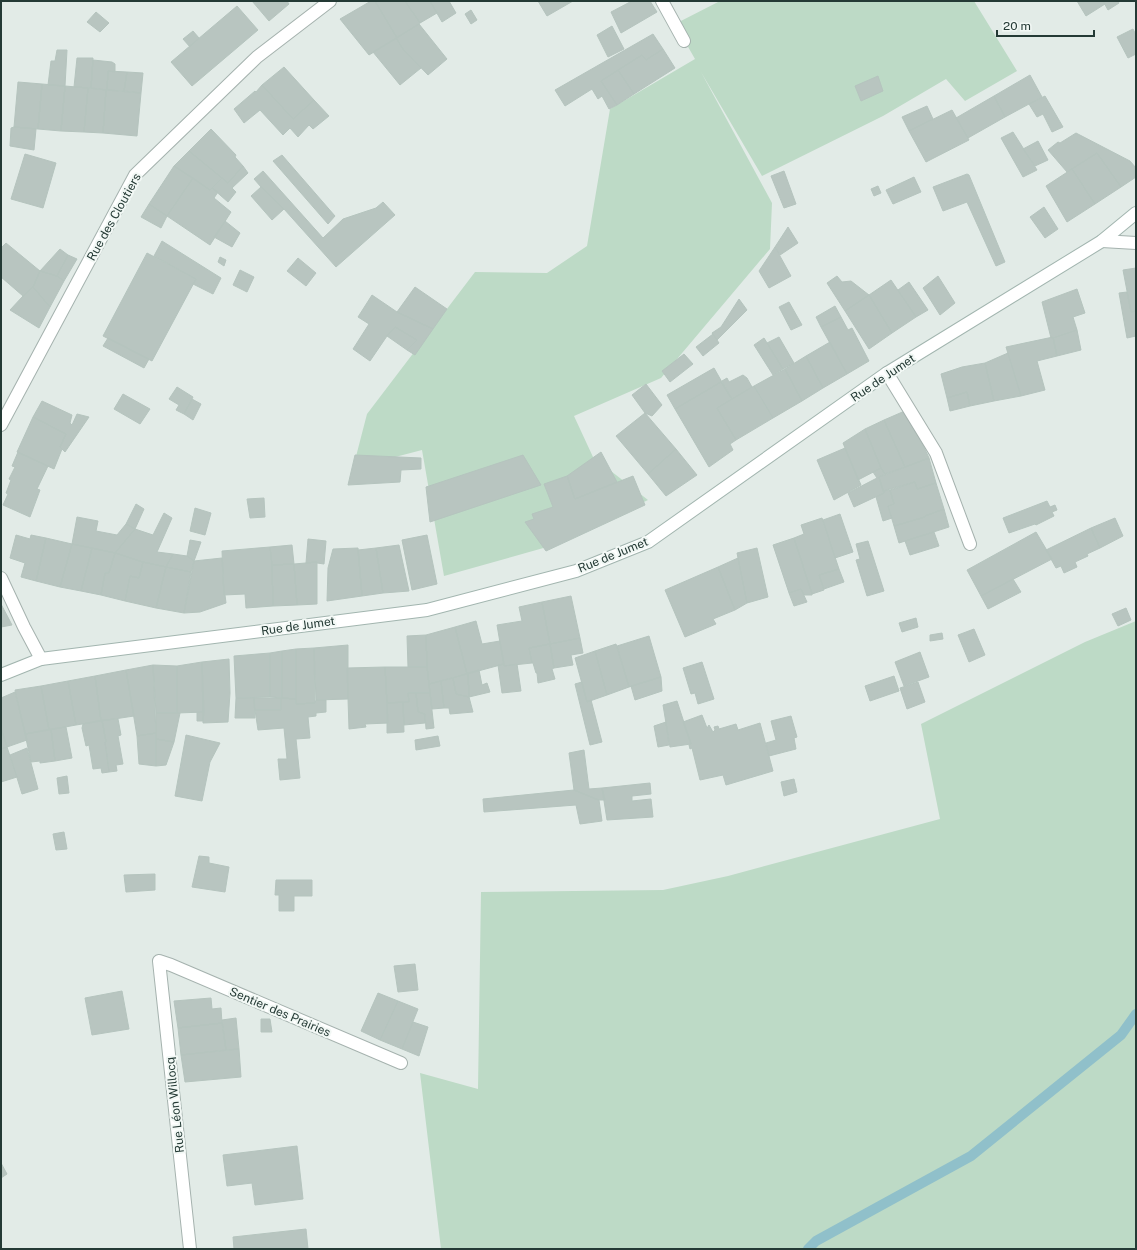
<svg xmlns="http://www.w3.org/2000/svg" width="1137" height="1250" viewBox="0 0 1137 1250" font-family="'Public Sans',sans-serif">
  <rect width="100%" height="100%" fill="#e2ebe7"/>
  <path fill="#bddac6" d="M 720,1 L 974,1 L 1017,71 L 965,101 L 946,79 L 883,116 L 762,176 L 701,72 L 772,203 L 770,249 L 661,378 L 574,416 L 593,457 L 648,500 L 554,545 L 444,576 L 422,450 L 353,468 L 367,414 L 475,272 L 547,273 L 587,246 L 610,109 L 695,59 L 675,24 Z
    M 1136,621 L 1136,1249 L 441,1249 L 420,1073 L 478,1089 L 481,892 L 663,890 L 728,876 L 940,819 L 921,724 L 1085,642 Z"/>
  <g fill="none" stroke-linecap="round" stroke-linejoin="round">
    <path stroke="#90c0ca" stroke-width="10" d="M 808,1249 L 816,1241 L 971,1156 L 1121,1035 L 1136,1014"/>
  </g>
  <path fill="#b8c5c0" stroke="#b5c4be" d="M 252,1 L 287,1 L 289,4 L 269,21 Z
    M 371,1 L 375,1 L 397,38 L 369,55 L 340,19 Z
    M 375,1 L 405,1 L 420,23 L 397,38 Z
    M 405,1 L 430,1 L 437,13 L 420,23 Z
    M 430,1 L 449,1 L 456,13 L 442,22 Z
    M 538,1 L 573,1 L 547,16 Z
    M 632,1 L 650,1 L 657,12 L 621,33 L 611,12 Z
    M 1077,1 L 1103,1 L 1105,4 L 1086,16 Z
    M 1103,1 L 1118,1 L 1119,3 L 1108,10 Z
    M 237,6 L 258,30 L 192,86 L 171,62 Z
    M 471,10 L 477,20 L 471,24 L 465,14 Z
    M 96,12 L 109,23 L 100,32 L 87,22 Z
    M 419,24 L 447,59 L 428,75 L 403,49 L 396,38 Z
    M 612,26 L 624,49 L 608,57 L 597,35 Z
    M 1133,29 L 1136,35 L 1136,54 L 1128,58 L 1117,37 Z
    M 193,31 L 199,38 L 190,47 L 183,39 Z
    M 653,34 L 663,49 L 646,60 L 642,55 L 601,81 L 617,105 L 609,109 L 602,96 L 598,99 L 592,89 L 565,106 L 555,90 Z
    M 396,38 L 403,49 L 421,68 L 400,85 L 373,52 Z
    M 663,49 L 675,68 L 634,94 L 618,70 L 642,55 L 646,60 Z
    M 57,50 L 67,50 L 65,86 L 48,85 L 51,61 L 55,61 Z
    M 77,58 L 93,58 L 91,88 L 74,87 Z
    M 93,60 L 112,62 L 115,64 L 115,72 L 108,71 L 107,90 L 91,88 Z
    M 284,67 L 314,100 L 293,119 L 262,85 Z
    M 618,70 L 634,94 L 617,105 L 601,81 Z
    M 108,71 L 127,72 L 124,91 L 107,90 Z
    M 127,72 L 143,73 L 141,93 L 124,91 Z
    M 1030,75 L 1042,97 L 1005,117 L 994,96 Z
    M 878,76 L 883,91 L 861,101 L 855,86 Z
    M 18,82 L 42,84 L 38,129 L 14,127 Z
    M 42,84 L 65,86 L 61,131 L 38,129 Z
    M 262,85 L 293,119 L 314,100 L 329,116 L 313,129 L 309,125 L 298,137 L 290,128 L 283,135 L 260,110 L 244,123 L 234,109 L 255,91 L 256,92 Z
    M 65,86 L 88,88 L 84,132 L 61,131 Z
    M 88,88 L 106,90 L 103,133 L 84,132 Z
    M 106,90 L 141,93 L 137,136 L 103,133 Z
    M 994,96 L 1005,117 L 968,138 L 956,118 Z
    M 1045,96 L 1063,127 L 1052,132 L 1043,114 L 1037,117 L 1029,104 Z
    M 927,106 L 933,119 L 909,131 L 902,117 Z
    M 952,110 L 969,140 L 926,162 L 909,131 Z
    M 14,127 L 36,129 L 34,150 L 10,146 L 11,128 Z
    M 211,129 L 236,155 L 235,157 L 243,166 L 228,183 L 189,151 Z
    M 1013,132 L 1037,170 L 1023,177 L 1001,138 Z
    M 1076,133 L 1130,161 L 1136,168 L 1136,177 L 1121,187 L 1097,153 L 1067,172 L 1048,150 L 1058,142 L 1060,143 Z
    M 1038,141 L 1048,160 L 1035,166 L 1023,149 Z
    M 189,151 L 222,178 L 210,190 L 174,166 Z
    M 1097,153 L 1121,187 L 1095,204 L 1072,169 Z
    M 25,154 L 56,163 L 43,208 L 11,199 Z
    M 282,155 L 335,216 L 328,224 L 273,161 Z
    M 174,166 L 193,178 L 167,216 L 149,204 Z
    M 243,166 L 248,173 L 232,188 L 236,192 L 228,202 L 212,188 L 222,178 L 228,183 Z
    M 1072,169 L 1095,204 L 1067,222 L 1046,186 Z
    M 263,171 L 323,238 L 343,219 L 376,208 L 383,202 L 395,215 L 336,267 L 284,209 L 261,187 L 254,179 Z
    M 784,171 L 796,204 L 784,208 L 771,176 Z
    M 967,174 L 969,175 L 1005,262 L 996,266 L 967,202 L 943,211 L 933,187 Z
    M 914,177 L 921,192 L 893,204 L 886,190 Z
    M 193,178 L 210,190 L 212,188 L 218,192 L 214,198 L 231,212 L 210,245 L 167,216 Z
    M 878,186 L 881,193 L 874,196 L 871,189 Z
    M 261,187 L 284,209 L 272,220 L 251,196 Z
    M 149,204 L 167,216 L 161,228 L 141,217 Z
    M 1044,207 L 1058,229 L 1045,238 L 1030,217 Z
    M 225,221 L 240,233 L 232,247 L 214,237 Z
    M 788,227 L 798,243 L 780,255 L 775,247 Z
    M 162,241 L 221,278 L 213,294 L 193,284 L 196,279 L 154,256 Z
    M 6,243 L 40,271 L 33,287 L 23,296 L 1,277 L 1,248 Z
    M 775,247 L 791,276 L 769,288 L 759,271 Z
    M 60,249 L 68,255 L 57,276 L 40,271 Z
    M 147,253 L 196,279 L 152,361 L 103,336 Z
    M 68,255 L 77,259 L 64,281 L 57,276 Z
    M 220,257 L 226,260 L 224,266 L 218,262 Z
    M 298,258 L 316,273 L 306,286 L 287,271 Z
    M 1136,268 L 1136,311 L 1131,312 L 1123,270 Z
    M 240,270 L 254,277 L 247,292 L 233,285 Z
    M 40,271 L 57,276 L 64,281 L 50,307 L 33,287 Z
    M 837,276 L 842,282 L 851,281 L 869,295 L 845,311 L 827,283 Z
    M 938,276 L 955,303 L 940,315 L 923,288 Z
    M 891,280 L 916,317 L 892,333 L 869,295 Z
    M 909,282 L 928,310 L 916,317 L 898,290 Z
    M 33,287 L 50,307 L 39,328 L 10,310 L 23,296 Z
    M 415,287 L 447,309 L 433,329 L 397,312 Z
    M 1077,289 L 1085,313 L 1073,317 L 1077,330 L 1053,338 L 1051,338 L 1042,302 Z
    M 1127,292 L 1131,312 L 1136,311 L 1136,336 L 1127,338 L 1119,293 Z
    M 372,295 L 397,312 L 433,329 L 415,355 L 407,350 L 417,340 L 395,327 L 387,336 L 370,361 L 353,349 L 369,324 L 358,317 Z
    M 869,295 L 892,333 L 869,349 L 845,311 Z
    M 739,299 L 747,310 L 717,340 L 712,333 L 721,327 Z
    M 789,302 L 802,325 L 791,330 L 779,307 Z
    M 835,306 L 841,317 L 821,327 L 816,317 Z
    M 841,317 L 848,330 L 852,328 L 869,361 L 847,374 L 821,327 Z
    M 395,327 L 417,340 L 407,350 L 387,336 Z
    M 1077,330 L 1081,350 L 1057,356 L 1053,338 Z
    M 713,334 L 719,343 L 703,356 L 696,347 Z
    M 779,337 L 794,363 L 783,369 L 767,343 Z
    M 1053,337 L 1057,356 L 1037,361 L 1045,390 L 1021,396 L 1006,347 Z
    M 108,338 L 149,359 L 144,368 L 103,346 Z
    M 764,338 L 783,369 L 773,375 L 754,345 Z
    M 830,342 L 847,374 L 823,388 L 806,356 Z
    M 1008,353 L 1021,396 L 994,401 L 985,363 Z
    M 684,354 L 693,364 L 670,382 L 662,371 Z
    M 806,356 L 823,388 L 802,401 L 785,369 Z
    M 985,363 L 994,401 L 970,406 L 967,392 L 947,398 L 941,374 L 962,367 Z
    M 714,368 L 731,398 L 721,382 L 675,409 L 667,395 Z
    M 785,369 L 802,401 L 773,418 L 754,386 Z
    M 743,375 L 747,378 L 752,387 L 732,399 L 722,381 L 727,378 L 729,382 Z
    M 721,382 L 732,399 L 717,408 L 736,440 L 730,444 L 733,450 L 709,467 L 675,409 Z
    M 646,384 L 662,405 L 652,416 L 645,413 L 632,395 Z
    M 754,386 L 773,418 L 736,440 L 717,408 Z
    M 177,387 L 193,397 L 184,414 L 176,410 L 179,405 L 169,399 Z
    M 967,392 L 970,406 L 950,411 L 947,398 Z
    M 123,394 L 150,409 L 140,424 L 114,409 Z
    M 192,399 L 201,404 L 193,420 L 184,414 Z
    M 42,401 L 72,415 L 70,423 L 72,425 L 77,414 L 89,417 L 65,452 L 60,447 L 66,434 L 33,417 Z
    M 907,410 L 929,458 L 905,467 L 884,420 Z
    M 645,413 L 676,449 L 648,474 L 616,436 Z
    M 33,417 L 66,434 L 60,447 L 62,449 L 54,469 L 17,452 Z
    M 884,420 L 905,467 L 885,474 L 881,468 L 865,429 Z
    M 865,429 L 881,468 L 858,480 L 843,443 Z
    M 845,448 L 861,485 L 834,500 L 817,460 Z
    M 676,449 L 697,475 L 666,496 L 648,474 Z
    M 18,452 L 48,466 L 37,489 L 40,490 L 30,517 L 3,505 L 8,494 L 6,493 L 11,480 L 9,479 L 15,467 L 12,466 Z
    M 601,452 L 617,482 L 575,499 L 567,476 Z
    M 355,455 L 421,458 L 421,469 L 401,470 L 400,482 L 348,485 Z
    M 523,455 L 541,485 L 430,522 L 426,487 Z
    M 929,458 L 936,483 L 917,489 L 915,482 L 883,491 L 879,477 Z
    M 881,468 L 885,474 L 879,477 L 884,493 L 854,507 L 848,493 L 877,478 L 873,472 Z
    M 567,476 L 575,499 L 633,476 L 645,505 L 546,551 L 525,522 L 534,519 L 532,514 L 553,507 L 544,484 Z
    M 915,482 L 917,489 L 936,483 L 944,509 L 925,516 L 925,517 L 894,526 L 888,506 L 894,504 L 890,490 Z
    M 890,490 L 894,504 L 888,506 L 892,518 L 883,521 L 876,497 L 884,493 L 883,491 Z
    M 264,498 L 265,517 L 250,518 L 247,499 Z
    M 1047,501 L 1050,507 L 1055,505 L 1057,510 L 1052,512 L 1054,516 L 1036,525 L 1035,524 L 1009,533 L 1003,518 Z
    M 136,504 L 144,509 L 135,529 L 126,524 Z
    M 195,508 L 211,513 L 205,535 L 190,531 Z
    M 944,509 L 949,527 L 899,543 L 894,526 L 925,517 L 925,516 Z
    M 164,513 L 172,518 L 157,552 L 173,554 L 166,567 L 143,562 L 115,553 L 135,529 L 153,535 Z
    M 840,514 L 853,552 L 835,558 L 823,520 Z
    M 77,517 L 98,521 L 96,531 L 117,535 L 126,524 L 135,529 L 115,553 L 72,544 Z
    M 822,518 L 839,569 L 819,575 L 824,590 L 812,594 L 794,538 L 804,534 L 801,525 Z
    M 1115,518 L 1123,536 L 1100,548 L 1091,528 Z
    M 1091,528 L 1100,548 L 1087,554 L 1088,556 L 1075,562 L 1077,567 L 1064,573 L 1061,566 L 1056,568 L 1046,550 Z
    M 934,532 L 939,546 L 910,555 L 905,541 Z
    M 1036,532 L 1052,559 L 981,596 L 967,570 Z
    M 16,535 L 30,539 L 31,535 L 46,538 L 36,581 L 21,577 L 25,563 L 10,558 Z
    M 427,535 L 437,584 L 412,590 L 402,540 Z
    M 46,538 L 72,544 L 60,587 L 36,581 Z
    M 794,538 L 812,594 L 812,595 L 804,595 L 801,589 L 789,593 L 773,545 Z
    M 308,539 L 326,541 L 324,564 L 317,563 L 317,562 L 306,563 Z
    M 190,540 L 201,542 L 194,561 L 187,556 Z
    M 868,541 L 884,591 L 867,596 L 856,560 L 860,559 L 856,544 Z
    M 72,544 L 92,548 L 81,591 L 60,587 Z
    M 292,545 L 294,564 L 272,565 L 270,547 Z
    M 399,545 L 409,591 L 383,593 L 376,548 Z
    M 270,547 L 272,565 L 273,606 L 246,608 L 245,594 L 224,595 L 222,551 Z
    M 92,548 L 115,553 L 109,573 L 105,573 L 101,595 L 81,591 Z
    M 358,548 L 362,596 L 327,601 L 328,568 L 333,549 Z
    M 376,548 L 383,593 L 362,596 L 358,550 Z
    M 757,548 L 768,597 L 747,603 L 737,553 Z
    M 115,553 L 143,562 L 139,578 L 130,576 L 125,601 L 101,595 L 105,573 L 109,573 Z
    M 173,554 L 187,556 L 194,561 L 191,572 L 166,567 Z
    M 222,558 L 224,595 L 225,595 L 226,603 L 200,612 L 184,613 L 194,561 Z
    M 738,558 L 747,603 L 735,610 L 718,567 Z
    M 143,562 L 166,567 L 156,608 L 125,601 L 130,576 L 139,578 Z
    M 317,562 L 317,604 L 297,605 L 294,564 Z
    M 294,564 L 297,605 L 273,606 L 272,565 Z
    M 166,567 L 191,572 L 184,613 L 156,608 Z
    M 718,567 L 735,610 L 713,619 L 716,624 L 685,637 L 665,590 Z
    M 839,569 L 844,582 L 824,589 L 819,575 Z
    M 1013,579 L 1021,592 L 988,609 L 981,596 Z
    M 801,589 L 807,602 L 794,606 L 789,593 Z
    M 571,596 L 580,638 L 550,644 L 542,602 Z
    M 542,602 L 550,644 L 529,648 L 532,663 L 504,666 L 497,625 L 522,621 L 519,607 Z
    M 1,604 L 12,625 L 1,627 Z
    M 1126,608 L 1131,620 L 1118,626 L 1112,614 Z
    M 916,618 L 918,627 L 902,632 L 899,623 Z
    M 476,621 L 482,644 L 500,641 L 504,664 L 467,674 L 455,627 Z
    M 455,627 L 467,674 L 429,684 L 427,667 L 426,635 Z
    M 974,629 L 985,655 L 969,662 L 958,635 Z
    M 942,633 L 943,639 L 930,641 L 930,635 Z
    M 426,635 L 427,667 L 408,667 L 407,636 Z
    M 649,636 L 661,677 L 629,687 L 617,646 Z
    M 580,638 L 583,653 L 571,655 L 573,665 L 554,668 L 550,644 Z
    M 550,644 L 554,668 L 552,669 L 555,679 L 538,683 L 537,673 L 536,673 L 533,663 L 532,663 L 529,648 Z
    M 616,644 L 629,687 L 607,695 L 595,651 Z
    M 348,645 L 348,699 L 316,700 L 314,648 Z
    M 314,648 L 315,703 L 296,704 L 296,649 Z
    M 296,649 L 296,699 L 282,698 L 282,651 Z
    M 282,651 L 282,698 L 270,697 L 270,653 Z
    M 595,651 L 607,695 L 587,702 L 575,658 Z
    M 920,652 L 929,677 L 904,686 L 895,662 Z
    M 270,653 L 270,697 L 236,698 L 234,656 Z
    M 229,659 L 230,693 L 228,722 L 203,723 L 202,662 Z
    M 202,662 L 204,712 L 177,713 L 177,666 Z
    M 702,662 L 714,699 L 698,704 L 695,693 L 691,694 L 683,668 Z
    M 504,664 L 504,666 L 517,664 L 521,691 L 502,693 L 498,665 Z
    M 153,665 L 177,666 L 177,713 L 156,713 Z
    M 153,665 L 156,733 L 137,736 L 126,670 Z
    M 385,667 L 427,667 L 430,693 L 408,693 L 409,702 L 387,703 Z
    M 385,667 L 388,723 L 365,724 L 366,727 L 349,729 L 347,668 Z
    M 126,670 L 134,716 L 101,721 L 95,676 Z
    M 479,670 L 482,685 L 487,683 L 490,692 L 469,697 L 468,673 Z
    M 468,673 L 469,697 L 456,694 L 453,678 Z
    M 95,676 L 101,721 L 76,725 L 68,681 Z
    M 894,676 L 899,691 L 870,701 L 865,686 Z
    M 661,677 L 662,691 L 635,700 L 631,686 Z
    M 453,678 L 456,694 L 469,697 L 473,712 L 450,714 L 449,708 L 444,708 L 441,681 Z
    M 68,681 L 76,725 L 49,730 L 41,686 Z
    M 441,681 L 444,708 L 432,709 L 429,684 Z
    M 582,682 L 587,702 L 591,700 L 602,742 L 590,745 L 575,684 Z
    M 918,682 L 925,702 L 907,709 L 900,688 Z
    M 41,686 L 49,730 L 25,734 L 15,690 Z
    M 15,692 L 27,740 L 7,747 L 1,728 L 1,698 Z
    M 408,693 L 416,693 L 418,712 L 425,714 L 425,723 L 404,725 L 403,702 L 409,702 Z
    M 416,693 L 430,693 L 434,728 L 426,729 L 425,714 L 418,712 Z
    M 236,698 L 254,698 L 255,718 L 235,718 Z
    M 254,698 L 281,698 L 281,710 L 255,710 Z
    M 281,698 L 296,699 L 296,704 L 315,703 L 316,700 L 326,700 L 326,712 L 316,713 L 316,716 L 308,717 L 310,738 L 296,739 L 300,778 L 280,780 L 278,759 L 287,759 L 284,728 L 258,730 L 255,710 L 281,710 Z
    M 677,701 L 691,744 L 670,747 L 663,705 Z
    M 403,702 L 404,732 L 387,733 L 387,703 Z
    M 197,712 L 204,712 L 203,721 L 197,721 Z
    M 156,713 L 180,713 L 174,742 L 156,739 Z
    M 702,715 L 707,728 L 709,725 L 713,732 L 715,730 L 714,727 L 718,726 L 719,729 L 736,724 L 738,730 L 760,723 L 773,771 L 726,785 L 723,775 L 700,780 L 692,748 L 690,749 L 689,745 L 691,744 L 683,722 Z
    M 791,716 L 797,737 L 794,738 L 796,749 L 769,756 L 766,743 L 776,740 L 771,721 Z
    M 118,719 L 121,735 L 118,736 L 123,764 L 116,765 L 117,771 L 109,772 L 105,742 L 106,742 L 102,720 Z
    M 102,720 L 106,742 L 105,742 L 109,772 L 102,773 L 101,768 L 93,769 L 89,745 L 86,746 L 82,728 L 83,724 Z
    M 666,722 L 669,745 L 658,747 L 654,726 Z
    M 66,727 L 72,758 L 55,761 L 51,729 Z
    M 1,728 L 7,747 L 1,749 Z
    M 51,729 L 55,761 L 40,763 L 40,761 L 31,762 L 25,734 Z
    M 156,733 L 156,766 L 139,764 L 137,736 Z
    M 186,735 L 220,743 L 210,762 L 202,801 L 175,796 Z
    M 438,736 L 440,746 L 416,750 L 415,740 Z
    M 156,739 L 174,742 L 166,765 L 156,766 Z
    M 7,747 L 17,777 L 1,782 L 1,749 Z
    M 27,748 L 38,789 L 22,794 L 10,755 Z
    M 584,750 L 589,789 L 602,788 L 605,800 L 598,800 L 574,790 L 569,753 Z
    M 67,776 L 69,793 L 59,794 L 57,778 Z
    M 794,779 L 797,792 L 784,796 L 781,782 Z
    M 650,783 L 651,794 L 632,796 L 632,801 L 651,799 L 653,817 L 607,820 L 602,788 Z
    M 574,790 L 599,800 L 602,821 L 580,824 L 576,805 L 484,812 L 483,799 Z
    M 64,832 L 67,849 L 56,850 L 53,834 Z
    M 199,856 L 209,857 L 209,863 L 229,867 L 225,892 L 192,887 Z
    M 155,874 L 155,890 L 126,892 L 124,875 Z
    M 276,880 L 312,880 L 312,896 L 294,896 L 294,911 L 279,911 L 279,895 L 275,895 Z
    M 415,964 L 418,990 L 398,992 L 394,966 Z
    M 122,991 L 129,1029 L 92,1035 L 85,998 Z
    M 378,993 L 398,1001 L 380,1040 L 361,1031 Z
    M 211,998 L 212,1009 L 221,1008 L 222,1023 L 178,1028 L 174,1001 Z
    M 398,1001 L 418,1009 L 402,1049 L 380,1040 Z
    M 236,1018 L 239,1049 L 226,1050 L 222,1020 Z
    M 261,1019 L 270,1019 L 272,1032 L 261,1032 Z
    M 413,1022 L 428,1027 L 419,1056 L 402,1049 Z
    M 222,1023 L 226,1050 L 181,1055 L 178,1028 Z
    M 239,1049 L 241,1077 L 185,1082 L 181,1055 Z
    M 297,1146 L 303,1199 L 255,1205 L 252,1183 L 227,1186 L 223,1155 Z
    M 1,1163 L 7,1174 L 1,1178 Z
    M 306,1229 L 308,1249 L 234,1249 L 233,1237 Z"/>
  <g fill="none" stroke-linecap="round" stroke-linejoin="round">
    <g stroke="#a5b2ae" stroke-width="14">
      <path id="lane" d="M 887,373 L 936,453 L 970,544"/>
    </g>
    <g stroke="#a5b2ae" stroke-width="14">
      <path id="street" d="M 662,1 L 684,41
        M 1102,241 L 1136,243
        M 1,425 L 135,175 L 257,57 L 330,1
        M 1,578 L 24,627 L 41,659
        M 190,1249 L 159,961 L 171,965 L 401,1063"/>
    </g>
    <g stroke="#a2b5af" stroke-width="14">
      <path id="secondary" d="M 1,675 L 41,659 L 427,610 L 576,571 L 648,542 L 887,373 L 1102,241 L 1136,213"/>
    </g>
    <use href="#lane" stroke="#fff" stroke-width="12"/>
    <use href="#street" stroke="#fff" stroke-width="12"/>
    <use href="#secondary" stroke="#fff" stroke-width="12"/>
  </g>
  <g text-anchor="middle" stroke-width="4" stroke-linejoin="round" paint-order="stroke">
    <g font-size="12" fill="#243a35" stroke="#f2f8f5">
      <text transform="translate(114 217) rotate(-61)" y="4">Rue des Cloutiers</text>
      <text transform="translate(883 378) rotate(-34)" y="4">Rue de Jumet</text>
      <text transform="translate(613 555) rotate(-22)" y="4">Rue de Jumet</text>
      <text transform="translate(298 626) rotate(-8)" y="4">Rue de Jumet</text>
      <text transform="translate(280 1012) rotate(23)" y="4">Sentier des Prairies</text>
      <text transform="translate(175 1105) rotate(-96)" y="4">Rue Léon Willocq</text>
    </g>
  </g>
  <rect width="1137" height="1250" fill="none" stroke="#243a35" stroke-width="4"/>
  <path d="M997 30v6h97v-6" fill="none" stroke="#243a35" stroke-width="2"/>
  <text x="1003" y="30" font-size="12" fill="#243a35" stroke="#f2f8f5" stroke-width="3" paint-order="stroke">20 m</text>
</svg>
